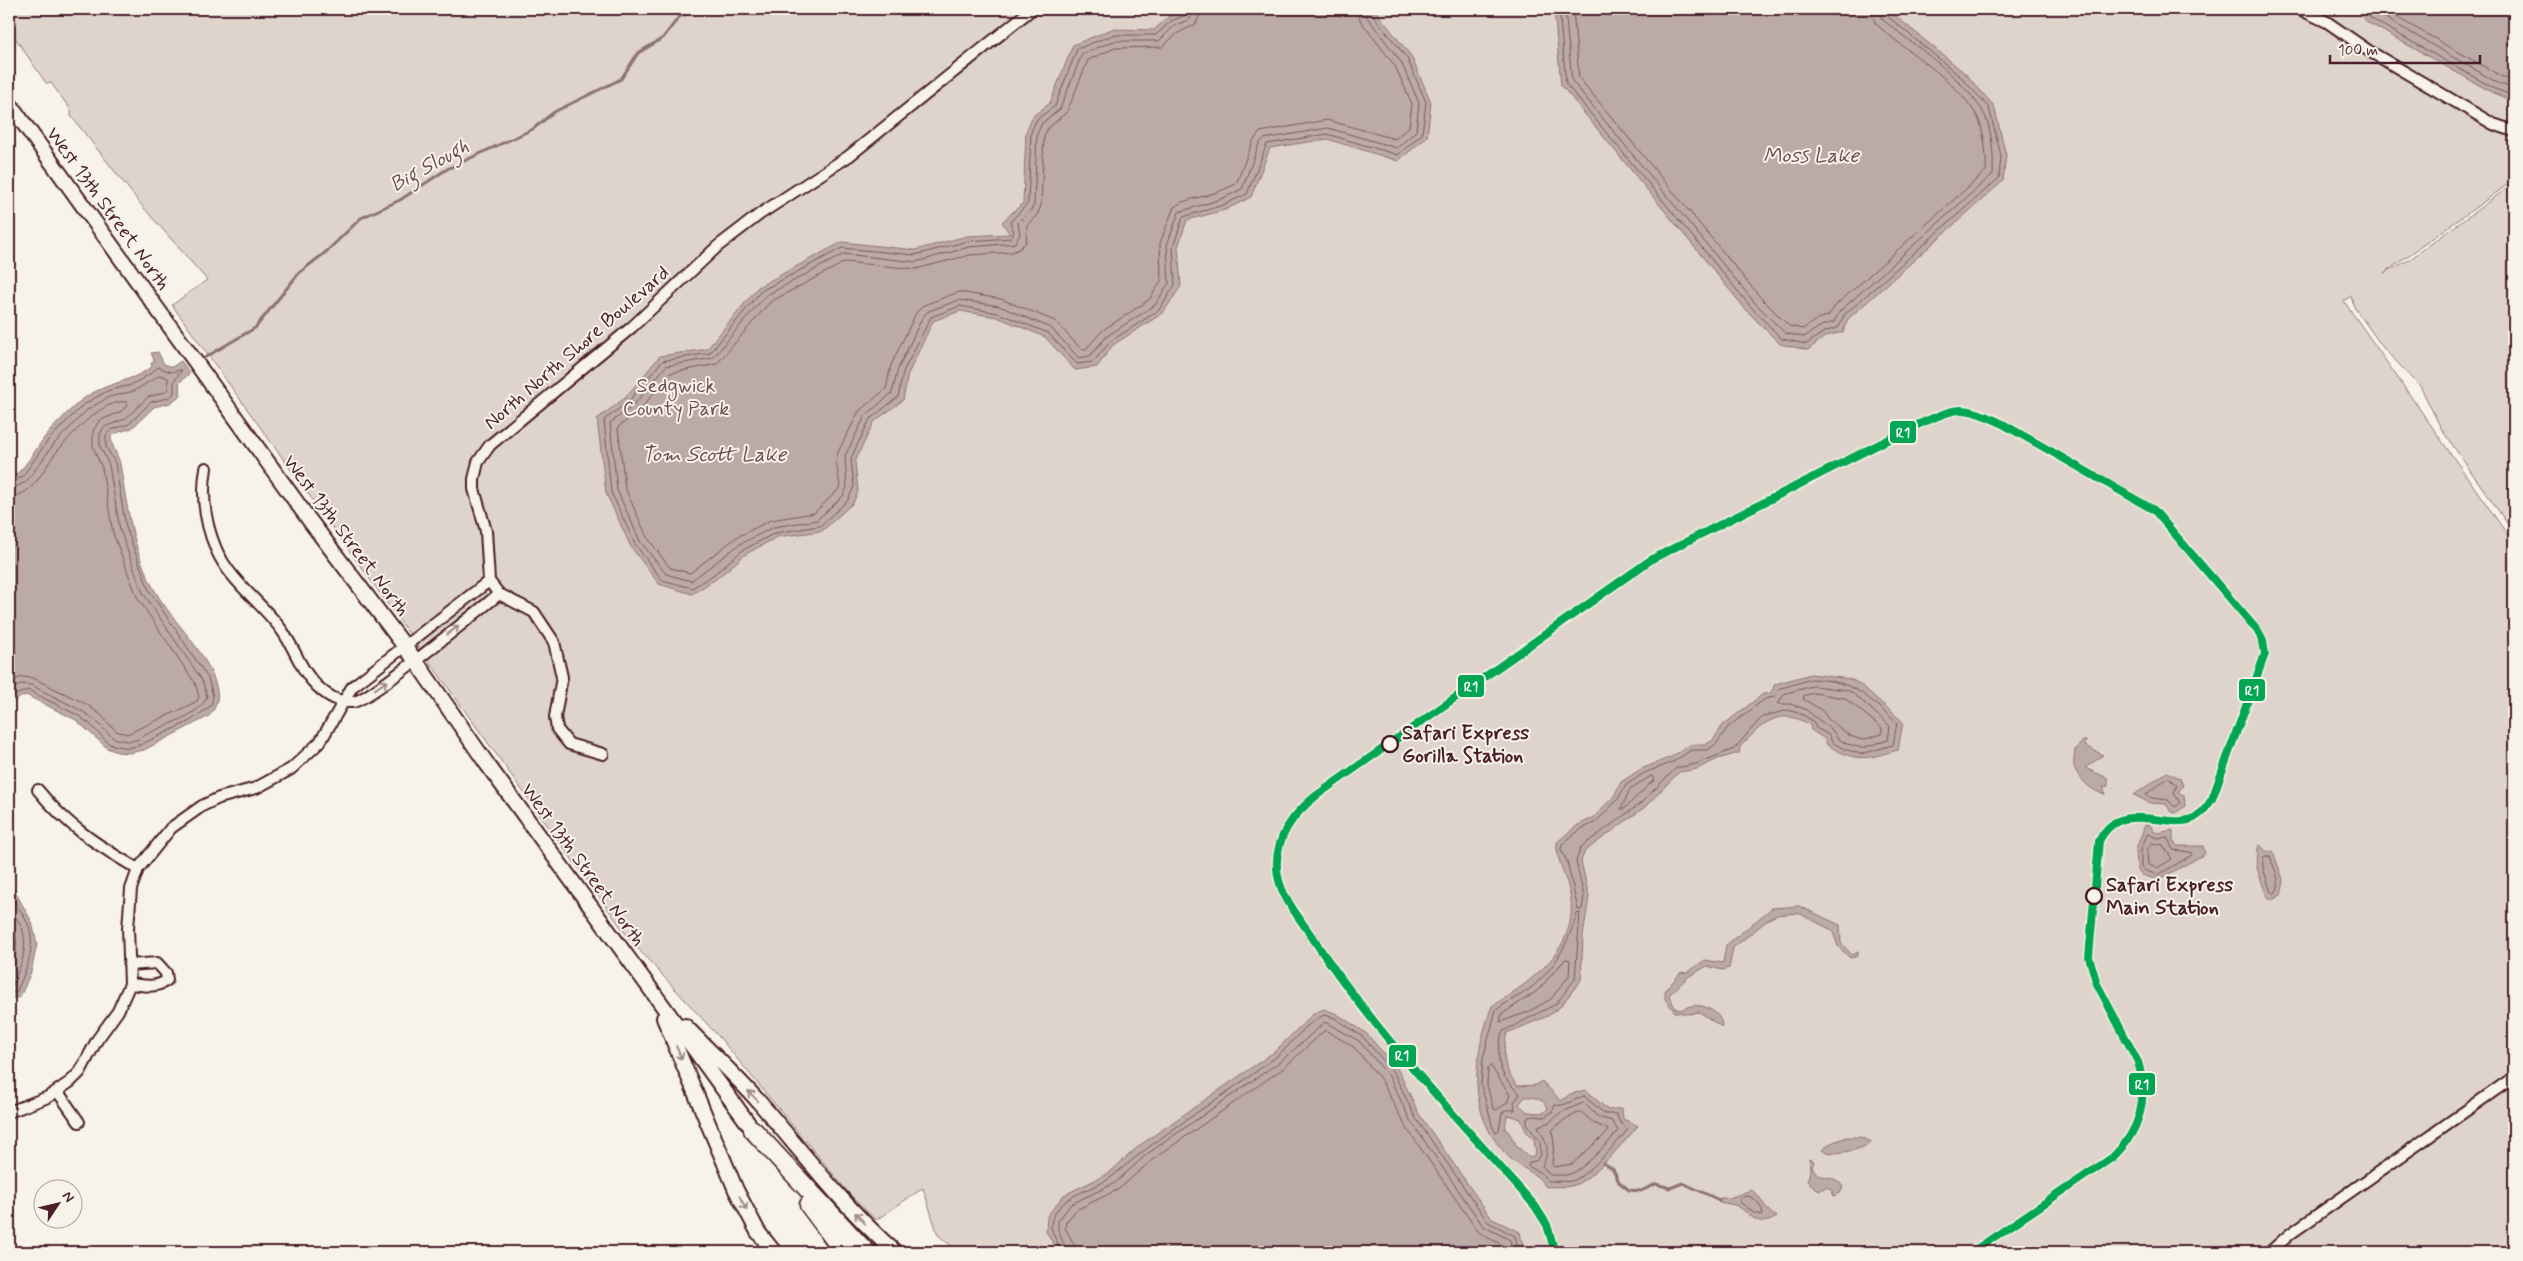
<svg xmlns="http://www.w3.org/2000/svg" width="2523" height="1261" viewBox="0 0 2523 1261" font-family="Mynerve,sans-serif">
  <rect width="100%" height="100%" fill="#f7f3e8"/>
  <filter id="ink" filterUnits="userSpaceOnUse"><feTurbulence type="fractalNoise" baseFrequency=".02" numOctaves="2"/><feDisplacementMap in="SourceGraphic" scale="10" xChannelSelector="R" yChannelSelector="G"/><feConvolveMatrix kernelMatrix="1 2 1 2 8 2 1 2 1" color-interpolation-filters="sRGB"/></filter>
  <g filter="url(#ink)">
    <path fill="#ded4cc" stroke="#947a7c" d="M 9,9 L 2514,9 L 2514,180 L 2384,273 L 2409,260 L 2514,183 L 2514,533 L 2442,430 L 2420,386 L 2384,349 L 2354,307 L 2351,296 L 2344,301 L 2514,544 L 2514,1252 L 959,1252 L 938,1235 L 923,1188 L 876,1220 L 853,1198 L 720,1038 L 631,941 L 172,305 L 207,280 L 143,207 L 71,116 L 71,110 L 51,83 L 46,83 L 9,29 Z"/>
    <path fill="#bcaaa7" stroke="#8e7275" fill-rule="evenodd" d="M 1188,9 L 1374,9 L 1411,56 L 1431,102 L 1427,137 L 1398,161 L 1327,139 L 1270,148 L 1251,197 L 1225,210 L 1187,220 L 1178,247 L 1181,286 L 1163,313 L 1113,345 L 1097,367 L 1075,370 L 1045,337 L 997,317 L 960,311 L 933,321 L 908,374 L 903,400 L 874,422 L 855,461 L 858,492 L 853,503 L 822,531 L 777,537 L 746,554 L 716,579 L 692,594 L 659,584 L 631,547 L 606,493 L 597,419 L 625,398 L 660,356 L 707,349 L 758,287 L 842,242 L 915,250 L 967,236 L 1010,234 L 1002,222 L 1023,203 L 1026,132 L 1033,116 L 1050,103 L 1073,45 L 1112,29 L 1154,30 L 1168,17 Z
      M 1554,9 L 1887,9 L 1966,74 L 1994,106 L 2006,155 L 2003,181 L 1848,319 L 1843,332 L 1826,336 L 1808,350 L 1780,344 L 1747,311 L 1561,85 Z
      M 2355,9 L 2514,9 L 2514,101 L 2493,93 L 2367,22 Z
      M 158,352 L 164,364 L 172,367 L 181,361 L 190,373 L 179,383 L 181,395 L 170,403 L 154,407 L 132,428 L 113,434 L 111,436 C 111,447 118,454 120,464 C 127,506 133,551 154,589 C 170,619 201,645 213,677 C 219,692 220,703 209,716 L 144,750 L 129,753 L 117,752 L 107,748 L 76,720 L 26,695 L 9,702 L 9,479 C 25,470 33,453 44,438 C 50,430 71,409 79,402 C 101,383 128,384 152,367 L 151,364 L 154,360 L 151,353 Z
      M 1811,674 L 1850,679 L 1860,684 L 1903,722 L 1898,750 C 1865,759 1858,763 1827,745 L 1825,739 L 1811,730 L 1810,725 C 1778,705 1761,725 1740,747 L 1739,753 L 1718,759 L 1697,769 L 1679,772 L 1645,807 L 1585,851 L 1581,861 L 1589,897 L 1583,936 L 1581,980 L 1560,1007 L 1548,1016 L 1507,1033 C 1502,1056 1503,1069 1518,1086 L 1536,1085 L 1542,1081 L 1561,1101 L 1570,1094 L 1585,1090 L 1608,1110 L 1622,1108 L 1623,1119 L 1638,1126 C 1624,1142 1593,1179 1574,1185 C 1567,1188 1554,1186 1546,1187 C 1543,1183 1540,1179 1536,1176 C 1528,1170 1519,1166 1511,1159 C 1466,1117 1472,1059 1492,1006 C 1532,981 1580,948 1570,894 C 1567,878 1555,857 1557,842 L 1578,825 L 1593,818 L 1614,796 L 1621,782 L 1641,769 L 1671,757 L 1690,745 L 1705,745 L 1713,740 L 1723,725 L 1763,694 L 1771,693 L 1775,684 ZM 1525,1097 C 1534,1096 1547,1101 1548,1109 L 1543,1113 L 1527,1112 L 1519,1104 ZM 1507,1115 L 1521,1119 C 1524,1127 1526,1134 1534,1139 L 1536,1154 L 1530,1158 L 1517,1146 L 1508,1131 L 1505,1130 Z
      M 2083,741 L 2086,741 L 2085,746 L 2103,755 L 2085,768 L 2108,778 L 2108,786 L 2103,787 L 2106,794 C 2094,794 2077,778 2074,766 C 2073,761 2075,755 2075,750 Z
      M 2167,772 L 2180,778 L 2183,786 L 2178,792 L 2184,795 L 2185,806 L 2176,813 L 2171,812 L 2166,804 L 2150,803 L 2134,795 Z
      M 2145,825 L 2151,826 L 2153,831 L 2158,833 L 2173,830 L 2173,841 L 2177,846 L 2203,846 L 2205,854 L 2158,880 L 2142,875 L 2137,869 L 2136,849 Z
      M 2260,845 L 2266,851 L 2273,852 L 2284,882 L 2281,895 L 2272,900 L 2267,897 L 2257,868 L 2258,847 Z
      M 9,881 L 32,922 L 37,944 L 31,972 L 20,997 L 9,999 Z
      M 1799,906 L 1840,925 L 1841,943 L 1852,955 L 1858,952 L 1858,956 L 1850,958 L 1838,946 L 1832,930 L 1798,913 L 1777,915 L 1769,919 L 1733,948 L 1729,968 L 1722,970 L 1707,966 L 1688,977 L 1669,995 L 1675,1008 L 1680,1010 C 1684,1009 1688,1006 1692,1006 C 1703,1003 1723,1013 1722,1027 L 1699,1012 L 1690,1014 L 1675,1012 L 1665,999 L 1665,991 L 1681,972 L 1686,973 L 1705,960 L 1723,963 L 1726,945 L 1772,908 Z
      M 1324,1009 L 1337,1014 L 1366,1033 L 1398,1070 L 1419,1114 L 1492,1219 L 1520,1232 L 1524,1252 L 1058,1252 L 1046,1231 L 1047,1216 L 1064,1195 L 1109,1173 L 1140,1145 L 1274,1052 L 1313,1014 Z
      M 1847,1137 L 1860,1137 L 1872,1142 C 1865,1149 1833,1157 1822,1150 L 1831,1143 Z
      M 1809,1159 L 1814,1161 L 1812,1167 L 1818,1175 C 1829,1178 1837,1177 1843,1187 L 1841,1192 L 1834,1196 L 1831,1189 L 1826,1187 L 1819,1191 L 1807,1181 L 1811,1169 Z
      M 1751,1190 C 1764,1197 1763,1210 1777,1217 C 1757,1229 1753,1215 1737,1206 C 1731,1203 1724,1204 1717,1201 L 1720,1198 L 1729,1198 Z"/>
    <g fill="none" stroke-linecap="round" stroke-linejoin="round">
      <path stroke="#78575d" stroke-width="1" d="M 1188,9 L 1186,15 L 1171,21 L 1156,35 L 1113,35 L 1077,49 L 1055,106 L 1037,119 L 1031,132 L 1028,203 L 1010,222 L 1014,232 L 1011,238 L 968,241 L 915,255 L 842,248 L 761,291 L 710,353 L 662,361 L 628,402 L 604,420 L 611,492 L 635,544 L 662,580 L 692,588 L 713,575 L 743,550 L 775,533 L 820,526 L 848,500 L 854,486 L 851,458 L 870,419 L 898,397 L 903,372 L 931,317 L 960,306 L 998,313 L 1048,333 L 1077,364 L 1093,362 L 1111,341 L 1159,310 L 1175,285 L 1173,247 L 1183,217 L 1223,205 L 1247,194 L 1267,144 L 1327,134 L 1398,155 L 1422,134 L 1426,102 L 1407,58 L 1372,14 L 1371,9
        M 1194,9 L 1190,19 L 1174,26 L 1159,41 L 1114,41 L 1082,54 L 1060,109 L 1042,123 L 1037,134 L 1034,205 L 1031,210 L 1018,223 L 1020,234 L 1015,243 L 969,247 L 916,262 L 844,254 L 765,296 L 713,358 L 666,366 L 633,406 L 610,423 L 617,490 L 640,541 L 666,574 L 691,581 L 740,544 L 774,527 L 817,520 L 843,496 L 847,487 L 845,456 L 865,416 L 892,393 L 898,369 L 923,316 L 929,311 L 959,300 L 999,306 L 1051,328 L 1079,358 L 1090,356 L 1107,336 L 1155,305 L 1169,283 L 1167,245 L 1179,212 L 1221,199 L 1242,189 L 1259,144 L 1264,139 L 1328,128 L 1397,148 L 1416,131 L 1419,103 L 1401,62 L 1367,17 L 1365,9
        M 1202,9 L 1196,24 L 1178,33 L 1162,47 L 1115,48 L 1088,60 L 1067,112 L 1048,128 L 1044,136 L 1041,206 L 1037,215 L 1027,225 L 1026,242 L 1019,249 L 1012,252 L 970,255 L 916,269 L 845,262 L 770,302 L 717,364 L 670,373 L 639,411 L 618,427 L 625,488 L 647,537 L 670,568 L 690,573 L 737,537 L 771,520 L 814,513 L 837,491 L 840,486 L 836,461 L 838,452 L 859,411 L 886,389 L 891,365 L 916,313 L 924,305 L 959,292 L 1001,299 L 1055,321 L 1081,349 L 1086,349 L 1103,330 L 1149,300 L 1161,281 L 1160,243 L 1174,207 L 1182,202 L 1218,192 L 1236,184 L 1253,141 L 1260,132 L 1327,120 L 1395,139 L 1409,127 L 1412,104 L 1395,66 L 1360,20 L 1357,9
        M 1559,9 L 1566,84 L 1751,307 L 1782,339 L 1806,344 L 1824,332 L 1839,327 L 1844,315 L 1999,178 L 2001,156 L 1989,108 L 1962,78 L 1886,15 L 1884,9
        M 1565,9 L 1572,81 L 1755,303 L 1785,333 L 1804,337 L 1821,326 L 1834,322 L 1840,311 L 1993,174 C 1994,157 1992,125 1982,110 C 1958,73 1916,47 1882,19 L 1878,9
        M 1573,9 L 1579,78 L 1761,298 L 1789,326 L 1803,329 L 1817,319 L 1828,316 L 1836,305 L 1986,171 C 1987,156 1984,127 1976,114 C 1952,76 1908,53 1876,24 L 1870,9
        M 2362,9 L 2370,18 L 2495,89 L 2514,96
        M 2370,9 L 2498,83 L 2514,89
        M 2382,9 L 2501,76 L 2514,81
        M 9,483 L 22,477 L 49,439 L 83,405 L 107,391 L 131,385 L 150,374 L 158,367 L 171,372 L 182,370 L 174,381 L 174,393 L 168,398 L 151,402 L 129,424 L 111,430 L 106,435 L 106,447 L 115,463 L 126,527 L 149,590 L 208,678 L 213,696 L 211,706 L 190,721 L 140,745 L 128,748 L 109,744 L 91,725 L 79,716 L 28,690 L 9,697
        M 9,490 L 26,482 L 54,444 L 87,410 L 109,397 L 134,391 L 160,375 L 168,378 L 168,389 L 165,392 L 148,397 L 125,419 L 104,427 L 100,434 L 100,446 L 109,465 L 120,530 L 143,593 L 202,680 L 207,696 C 202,717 154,727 137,740 L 128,741 L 113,738 L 95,720 L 82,711 L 31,685 L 22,684 L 9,690
        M 9,497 C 36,496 44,465 60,448 C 74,432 104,398 127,402 L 128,405 L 120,412 L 99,421 L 93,431 L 93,447 L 102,468 L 113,533 L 137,597 L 195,683 L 199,697 L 197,701 L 184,708 L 127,734 L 116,731 L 100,714 L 86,704 L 33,678 L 22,677 L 9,682
        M 1812,679 C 1856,681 1866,696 1897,723 L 1893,745 L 1861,754 L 1844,749 L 1832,742 L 1829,735 L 1816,728 L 1813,721 L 1801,714 L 1788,710 L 1762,717 L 1734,749 L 1696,764 L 1676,768 L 1641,803 L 1581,847 L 1576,861 L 1584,897 L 1582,909 L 1578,910 L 1567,861 L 1561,850 L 1562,844 L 1581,829 L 1596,822 L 1618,799 L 1626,785 L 1644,773 L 1673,762 L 1691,750 L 1708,750 L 1717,743 L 1728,727 L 1765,699 L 1774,697 L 1779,689 Z
        M 1813,686 L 1847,690 L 1853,693 L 1890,726 L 1888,740 L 1862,748 L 1847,744 L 1837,738 L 1833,731 L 1805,709 L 1790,704 L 1778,704 L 1784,694 Z
        M 1814,693 L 1845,698 L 1882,728 L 1882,734 L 1862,740 L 1850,736 L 1827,718 L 1822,710 L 1803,699 L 1804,696 Z
        M 1652,776 L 1654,780 L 1624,809 L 1621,809 L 1630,789 Z
        M 2168,778 L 2177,785 L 2174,793 L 2180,803 L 2175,807 L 2168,800 L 2152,798 L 2146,795 Z
        M 2148,834 L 2157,838 L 2167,837 L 2173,850 L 2190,852 L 2192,855 L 2158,875 L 2146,871 L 2141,867 L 2141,849 Z
        M 2152,843 L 2163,845 L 2172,859 L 2157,868 L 2148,865 L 2147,851 Z
        M 2266,856 L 2270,857 C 2274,869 2284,884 2274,894 L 2271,892 L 2263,868 L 2263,858 Z
        M 9,891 C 14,902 23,913 28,924 C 37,947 26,970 17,991 L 9,994
        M 9,906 C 12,913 18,919 21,926 C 30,946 20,968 12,986 L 9,988
        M 1580,913 L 1575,979 L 1556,1004 L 1502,1032 C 1495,1063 1498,1073 1520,1094 L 1514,1102 L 1515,1110 L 1506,1110 L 1502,1113 L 1499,1130 L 1496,1132 L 1493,1128 L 1481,1085 L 1483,1058 L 1496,1010 C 1507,1001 1521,996 1532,987 C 1556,967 1568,943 1577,914 Z
        M 9,920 C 21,939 17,956 9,975
        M 1566,959 L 1570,960 L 1569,976 L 1551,999 L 1528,1012 L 1500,1022 L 1502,1014 L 1537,991 Z
        M 1491,1066 L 1510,1095 L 1507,1103 L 1496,1110 L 1493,1108 L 1487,1085 L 1488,1068 Z
        M 1584,1096 L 1605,1114 L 1617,1114 L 1619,1121 L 1628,1129 C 1619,1141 1586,1177 1572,1181 C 1566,1182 1555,1181 1548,1181 L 1541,1173 L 1528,1166 L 1529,1163 L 1537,1160 L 1541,1155 L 1540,1141 L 1527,1125 L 1527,1118 L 1534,1116 L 1545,1117 L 1552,1112 L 1555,1105 C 1566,1107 1574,1099 1584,1096 Z
        M 1584,1103 L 1598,1117 L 1612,1121 L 1618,1131 C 1610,1141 1582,1171 1570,1174 C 1565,1176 1556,1175 1550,1175 L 1542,1166 C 1552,1146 1545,1142 1538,1126 L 1550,1122 L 1560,1113 Z
        M 1581,1112 L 1594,1123 L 1607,1129 L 1608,1132 L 1572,1164 L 1554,1167 L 1552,1164 L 1554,1143 L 1552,1130 L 1564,1120 Z
        M 1746,1196 C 1755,1196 1763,1207 1763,1215 L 1754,1213 L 1740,1202 L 1740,1198 Z
        M 1061,1252 C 1060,1241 1046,1231 1053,1217 C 1064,1192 1095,1191 1114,1175 C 1165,1131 1223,1097 1276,1057 C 1292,1044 1305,1023 1324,1015 L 1335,1018 L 1363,1037 L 1394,1073 L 1415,1117 L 1488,1222 L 1515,1236 L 1519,1252
        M 1067,1252 L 1058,1230 L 1058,1221 L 1071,1204 L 1115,1183 L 1147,1154 L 1281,1061 L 1325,1022 L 1359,1041 L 1389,1076 L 1410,1120 L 1483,1226 L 1510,1240 L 1513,1252
        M 1075,1252 L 1074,1244 L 1065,1228 L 1066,1222 L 1076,1210 L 1119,1189 L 1152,1160 L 1285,1067 L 1325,1030 L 1354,1047 L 1382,1081 L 1404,1124 L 1477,1230 L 1484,1236 L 1503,1245 L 1505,1252"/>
      <path stroke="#8e7275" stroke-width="3" d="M 199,361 L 255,328 L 299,273 L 326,252 L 361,218 L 400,200 L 447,169 L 533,129 L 554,112 L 621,79 L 638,53 L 663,38 L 679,17 L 698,9
        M 1603,1163 L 1613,1169 L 1619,1182 L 1629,1190 L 1641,1191 L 1656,1184 L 1670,1188 L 1683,1183 L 1719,1200"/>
      <g stroke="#4a1f2b" stroke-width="14">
        <path id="street" d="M 2299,9 L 2327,22 L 2369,51 L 2493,124 L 2514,131
          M 206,468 C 201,497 205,523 216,549 C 230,582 263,603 283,632 C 295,649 301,671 317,686 C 327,696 339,703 353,702 C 369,701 479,610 499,594
          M 603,754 L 569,744 L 557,729 L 555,717 L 562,677 L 554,642 L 534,612 L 499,594 L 489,581 L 486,531 L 474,489 L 474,479 L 478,462 L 490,445 L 632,327 L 718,246 L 760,214 L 849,156 L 1032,9
          M 38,790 C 66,825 100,847 138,869
          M 129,965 L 157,963 L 166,973 L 167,980 C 156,989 143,985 130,984
          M 58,1092 L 79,1122
          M 9,1112 L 48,1097 L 70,1082 L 80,1072 L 97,1040 L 118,1011 L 130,984 L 128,928 L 131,889 L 138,869 L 171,828 L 202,806 L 219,798 L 256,788 L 291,769 L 320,742 L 352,687 L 489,581
          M 2270,1252 L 2290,1234 L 2514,1077"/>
      </g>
      <g stroke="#4a1f2b" stroke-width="18">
        <path id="secondary" d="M 9,103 L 310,521 L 415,660 L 487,764 L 753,1130
          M 664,1018 L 736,1190 L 758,1232 L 774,1252
          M 685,1026 C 709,1051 736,1076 759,1102 C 804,1154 844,1207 895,1252"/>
      </g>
      <g stroke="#4a1f2b" stroke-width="21">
        <path id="highway" d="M 753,1130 L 866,1252
          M 809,1205 L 844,1252"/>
      </g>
      <use href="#street" stroke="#f7f3e8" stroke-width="10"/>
      <use href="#secondary" stroke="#f7f3e8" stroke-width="14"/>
      <use href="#highway" stroke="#f7f3e8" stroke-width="18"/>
      <g stroke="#f7f3e8" stroke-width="11">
        <path id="rail-1" d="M 1555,1252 L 1547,1225 L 1535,1206 C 1457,1117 1373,1031 1308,931 C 1295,912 1278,892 1277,868 C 1275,836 1294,813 1317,795 L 1652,559 L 1917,425 C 1957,408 1960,403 2001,423 L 2154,510 L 2257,630 L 2263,641 L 2265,654 L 2212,799 C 2207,807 2202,814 2194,818 C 2166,831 2121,797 2099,841 L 2089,957 L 2097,984 L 2138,1062 C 2149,1098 2140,1131 2113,1157 L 1972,1252"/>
      </g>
      <use href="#rail-1" stroke="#00a651" stroke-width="8"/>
    </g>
    <defs><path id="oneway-shaft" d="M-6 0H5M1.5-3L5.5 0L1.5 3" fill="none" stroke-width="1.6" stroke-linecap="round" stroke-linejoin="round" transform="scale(1.25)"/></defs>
    <g stroke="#a0898a">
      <use href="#oneway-shaft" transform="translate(453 630) rotate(-38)"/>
      <use href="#oneway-shaft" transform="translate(381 685) rotate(-36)"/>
      <use href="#oneway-shaft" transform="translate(679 1053) rotate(67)"/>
      <use href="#oneway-shaft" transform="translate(753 1096) rotate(-134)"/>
      <use href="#oneway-shaft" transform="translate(743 1203) rotate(62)"/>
      <use href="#oneway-shaft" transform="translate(860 1218) rotate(-133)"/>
    </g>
  </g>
  <g fill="#f7f3e8" stroke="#4a1f2b" stroke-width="2.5">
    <circle cx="1390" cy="744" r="8"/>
    <circle cx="2094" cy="896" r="8"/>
  </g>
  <g text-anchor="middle" stroke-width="4" stroke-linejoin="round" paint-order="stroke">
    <g font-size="20" fill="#4a1f2b" stroke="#f7f3e8">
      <text transform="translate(109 208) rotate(54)" y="7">West 13th Street North</text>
      <text transform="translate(576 347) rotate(-41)" y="7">North North Shore Boulevard</text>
      <text transform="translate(347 535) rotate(53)" y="7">West 13th Street North</text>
      <text transform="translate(584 864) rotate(54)" y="7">West 13th Street North</text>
    </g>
    <g font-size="20" fill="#6f4c53" stroke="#f7f3e8">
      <text x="676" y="392">Sedgwick<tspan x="676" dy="23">County Park</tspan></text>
    </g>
    <g font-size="20" font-weight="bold" fill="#4a1f2b" stroke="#f7f3e8" text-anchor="start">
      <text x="1402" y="739">Safari Express<tspan x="1402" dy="23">Gorilla Station</tspan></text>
      <text x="2106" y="891">Safari Express<tspan x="2106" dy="23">Main Station</tspan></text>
    </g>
    <g font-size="21" font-style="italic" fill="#6c4950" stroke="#f7f3e8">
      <text x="1811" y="162">Moss Lake</text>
      <text transform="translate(429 165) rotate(-29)" y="7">Big Slough</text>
      <text x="714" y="461">Tom Scott Lake</text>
    </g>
  </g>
  <g stroke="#f7f3e8" stroke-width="2">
    <rect x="1889" y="420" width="28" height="24" rx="5" fill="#00a651"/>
    <rect x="1457" y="674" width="28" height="24" rx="5" fill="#00a651"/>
    <rect x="2238" y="678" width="28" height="24" rx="5" fill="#00a651"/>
    <rect x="1388" y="1044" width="29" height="24" rx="5" fill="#00a651"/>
    <rect x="2128" y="1072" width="28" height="24" rx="5" fill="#00a651"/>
  </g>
  <g font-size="14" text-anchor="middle" font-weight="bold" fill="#fff">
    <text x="1903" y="437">R1</text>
    <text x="1471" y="691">R1</text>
    <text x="2252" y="695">R1</text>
    <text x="1402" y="1060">R1</text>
    <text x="2142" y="1089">R1</text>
  </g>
  <rect width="2523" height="1261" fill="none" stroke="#f7f3e8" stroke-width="30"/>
  <rect x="15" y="15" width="2493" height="1231" fill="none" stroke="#4a1f2b" stroke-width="2" filter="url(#ink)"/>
  <g transform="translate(58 1204) rotate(55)"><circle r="24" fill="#f7f3e8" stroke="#b29e9c"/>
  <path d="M0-4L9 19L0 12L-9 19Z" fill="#4a1f2b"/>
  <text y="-8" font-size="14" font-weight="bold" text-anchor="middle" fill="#4a1f2b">N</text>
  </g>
  <path d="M2330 55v8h150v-8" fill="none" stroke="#4a1f2b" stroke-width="2.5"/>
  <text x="2338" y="55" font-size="15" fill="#4a1f2b" stroke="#f7f3e8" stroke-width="4" paint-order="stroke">100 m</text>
</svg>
